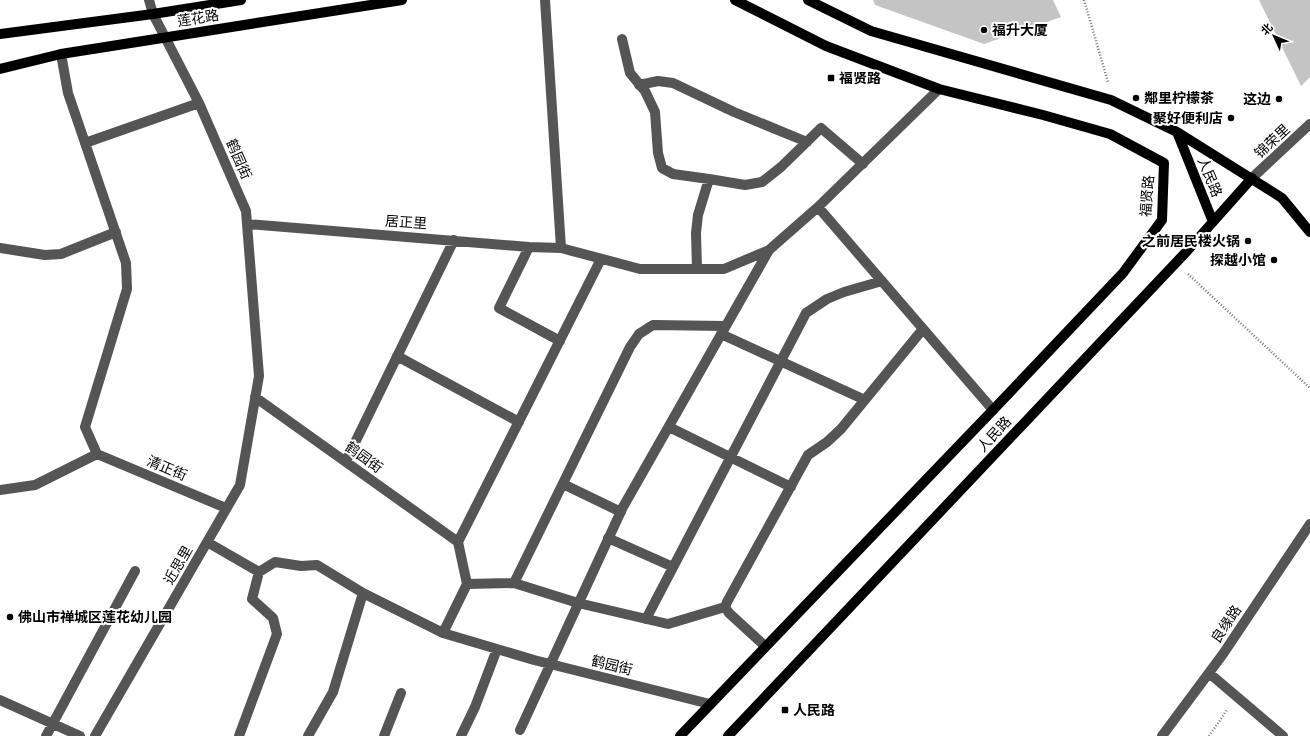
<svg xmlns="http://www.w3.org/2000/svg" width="1310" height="736" viewBox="0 0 1310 736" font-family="'Nunito Sans','Noto Sans SC',sans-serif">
  <rect width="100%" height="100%" fill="#fff"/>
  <path fill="#c4c4c4" d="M 873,0 L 1053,0 L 1061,17 L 984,44 L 875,5 Z
    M 1259,0 L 1310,0 L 1310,77 L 1301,86 Z"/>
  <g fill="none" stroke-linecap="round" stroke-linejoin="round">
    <path stroke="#777" stroke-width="2.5" stroke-dasharray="1 2" stroke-linecap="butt" d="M 1084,0 L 1108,82
      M 1188,274 L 1310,388
      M 1209,736 L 1227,710"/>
    <path stroke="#555" stroke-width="10" d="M 545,0 L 561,248
      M 622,39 L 630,73 L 645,91 L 655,112 L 658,153 L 662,168 L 673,174 L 709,179 L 745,185 L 762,182 L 781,167 L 821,128 L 863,164
      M 61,54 L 68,93 L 126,263 L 127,289 L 85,427 L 97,454
      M 639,85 L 658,81 L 673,83 L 734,112 L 807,142
      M 85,143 L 199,103
      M 1252,178 L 1310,124
      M 818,207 L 993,410
      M 248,224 L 529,247 L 561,248 L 640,269 L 724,269 L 769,250 L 818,207 L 939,89
      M 529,247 L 499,308 L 560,341
      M 0,248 L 45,255 L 61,254 L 116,232
      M 697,269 L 696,233 L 698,215 L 709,179
      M 721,334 L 865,400
      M 397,356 L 519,422
      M 255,397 L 458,542 L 467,584 L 443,633 L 534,660 L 710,704
      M 669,427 L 791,487
      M 97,454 L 226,508
      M 346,461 L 454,240
      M 563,484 L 621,512
      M 0,490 L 35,485 L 97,454
      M 608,538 L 673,567
      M 207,542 L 259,572 L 275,562 L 301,566 L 317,565 L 363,593 L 443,633
      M 458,542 L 601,259
      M 514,583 L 630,347 L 639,334 L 653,325 L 725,326
      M 467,584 L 514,583 L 578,603 L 668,624 L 725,607
      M 646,619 L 806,313 L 827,299 L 844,292 L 882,281
      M 765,646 L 729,613 L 725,607 L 727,602 L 808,455 L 827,442 L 841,429 L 923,329
      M 1209,673 L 1283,736
      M 0,700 L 80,736
      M 520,730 L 623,507 L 769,250
      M 46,736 L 135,571
      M 95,736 L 240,485 L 259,376 L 246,211 L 199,103 L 153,14 L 149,0
      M 239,736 L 277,634 L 273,618 L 252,599 L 259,572
      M 308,736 L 333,692 L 363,593
      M 384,736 L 401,693
      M 461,736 L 475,707 L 497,649
      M 1162,736 L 1223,654 L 1310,524"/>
    <path stroke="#000" stroke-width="10" d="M 808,0 L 871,31 L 1111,100 L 1177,132 L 1282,198 L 1310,232
      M 0,34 L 153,14 L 241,0
      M 0,69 L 61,54 L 402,0
      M 1177,132 L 1213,222
      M 680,736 L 993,410 L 1123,273 L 1162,220 L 1164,163 L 1110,134 L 1043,115 L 939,89 L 826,46 L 735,0
      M 728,736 L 1187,251 L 1252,178"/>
  </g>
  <g fill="#000" stroke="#fff" stroke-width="1.5">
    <circle cx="984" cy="30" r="4"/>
    <rect x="827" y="74" width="8" height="8" rx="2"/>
    <circle cx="1136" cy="98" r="4"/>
    <circle cx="1279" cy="99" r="4"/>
    <circle cx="1231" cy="118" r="4"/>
    <circle cx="1248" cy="241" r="4"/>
    <circle cx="1274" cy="260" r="4"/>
    <circle cx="10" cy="617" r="4"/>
    <rect x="781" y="706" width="8" height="8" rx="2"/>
  </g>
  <g text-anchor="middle" stroke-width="4" stroke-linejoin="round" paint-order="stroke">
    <g font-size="14" fill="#000" stroke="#fff">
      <text transform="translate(198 18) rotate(-9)" y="5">莲花路</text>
      <text transform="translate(1272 141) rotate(-43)" y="5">锦荣里</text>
      <text transform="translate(239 159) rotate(66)" y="5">鹤园街</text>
      <text transform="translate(1210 177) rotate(68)" y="5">人民路</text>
      <text transform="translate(1147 196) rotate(-85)" y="5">福贤路</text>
      <text transform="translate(406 222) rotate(4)" y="5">居正里</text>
      <text transform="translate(994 434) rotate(-47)" y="5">人民路</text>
      <text transform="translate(364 457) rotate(36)" y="5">鹤园街</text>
      <text transform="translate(167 468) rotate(23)" y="5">清正街</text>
      <text transform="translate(178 565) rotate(-60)" y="5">近思里</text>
      <text transform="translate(1226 624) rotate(-56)" y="5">良缘路</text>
      <text transform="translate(612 665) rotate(14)" y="5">鹤园街</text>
    </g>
    <g font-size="14" font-weight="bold" fill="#000" stroke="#fff" text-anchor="start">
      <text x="992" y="35">福升大厦</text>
      <text x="839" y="83">福贤路</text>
      <text x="1144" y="103">鄰里柠檬茶</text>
      <text x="1271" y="104" text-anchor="end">这边</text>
      <text x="1223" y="123" text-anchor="end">聚好便利店</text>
      <text x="1240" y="246" text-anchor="end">之前居民楼火锅</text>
      <text x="1266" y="265" text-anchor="end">探越小馆</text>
      <text x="18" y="622">佛山市禅城区莲花幼儿园</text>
      <text x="793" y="715">人民路</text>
    </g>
  </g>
  <g transform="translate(1274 36) rotate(314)" stroke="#ffffff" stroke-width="3" paint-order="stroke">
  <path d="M0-3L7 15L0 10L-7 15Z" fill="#000000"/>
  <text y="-6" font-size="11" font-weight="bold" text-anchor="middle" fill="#000000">北</text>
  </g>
</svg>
